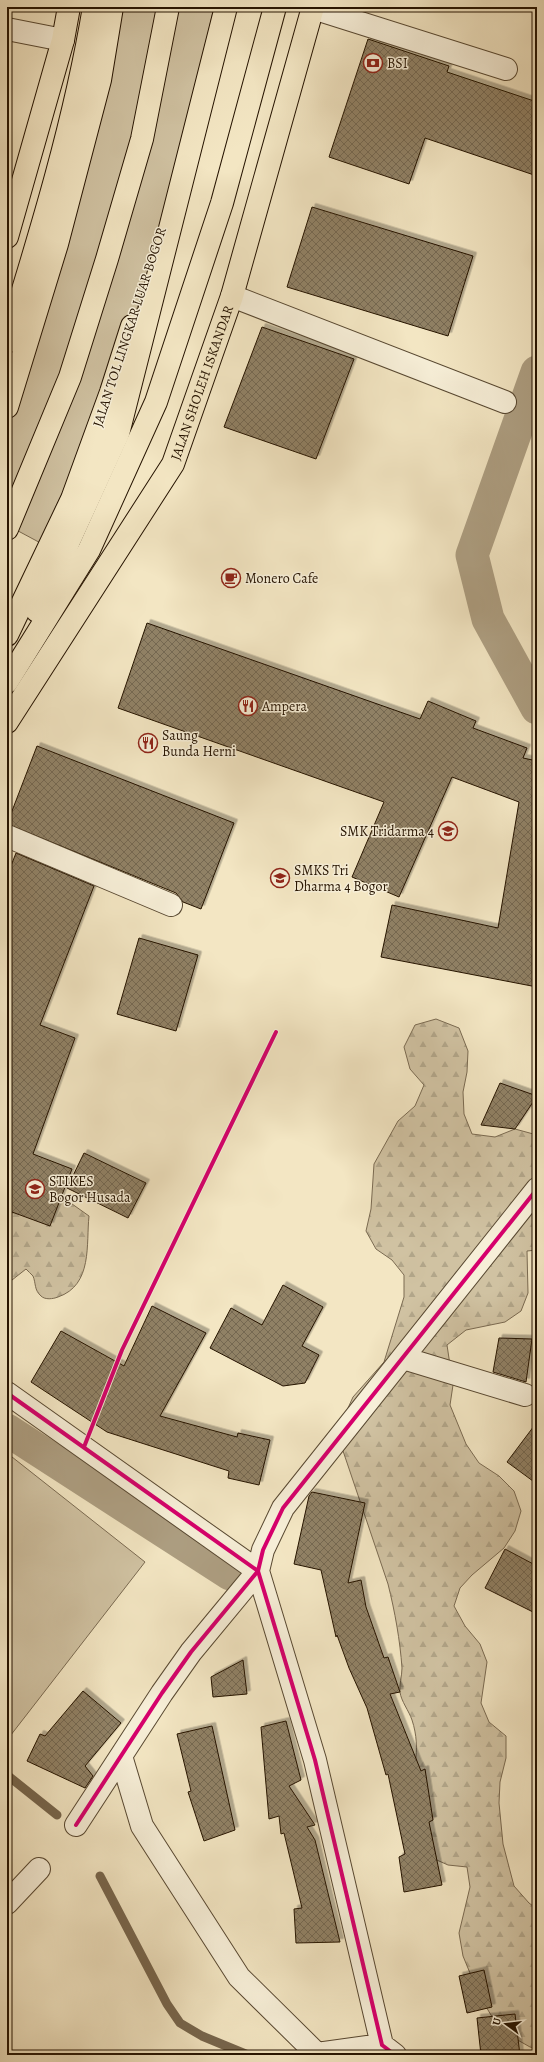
<svg xmlns="http://www.w3.org/2000/svg" width="544" height="2062" viewBox="0 0 544 2062" font-family="Alegreya,serif">
  <defs>
    <pattern id="forest-firs" width="22" height="20" patternUnits="userSpaceOnUse"><rect width="22" height="20" fill="#d0c2a2"/><path d="M5 1l3.5 6h-7zM16 11l3.5 6h-7z" fill="#b2a68a"/></pattern>
    <pattern id="building-cross-hatch" width="8" height="8" patternUnits="userSpaceOnUse"><rect width="8" height="8" fill="#908165"/><path d="M0 0l8 8M0 8l8-8" fill="none" stroke="#756851"/></pattern>
    <filter id="shadow"><feDropShadow dx="3.5" dy="-3.5" stdDeviation="0" flood-color="#0004"/></filter>
  </defs>
  <rect width="100%" height="100%" fill="#f3e6c3"/>
  <filter id="stains"><feTurbulence type="fractalNoise" baseFrequency=".005" numOctaves="4"/><feColorMatrix values="0 0 0 0 .2 0 0 0 0 .09 0 0 0 0 .02 0 0 0 .5 -.17"/></filter>
  <radialGradient id="worn" r=".72"><stop offset=".6" stop-color="#630" stop-opacity="0"/><stop offset="1" stop-color="#630" stop-opacity=".3"/></radialGradient>
  <path fill="url(#forest-firs)" stroke="#7a6a51" d="M 436,1019 L 459,1028 L 468,1051 L 467,1072 L 463,1092 L 464,1114 L 472,1134 L 495,1137 L 515,1129 L 537,1135 L 537,1250 L 527,1251 L 528,1293 L 521,1311 L 505,1322 L 466,1330 L 447,1345 L 453,1385 L 450,1405 L 466,1444 L 479,1463 L 499,1476 L 514,1491 L 521,1511 L 515,1531 L 504,1548 L 472,1575 L 460,1588 L 454,1606 L 465,1626 L 480,1644 L 487,1662 L 481,1703 L 489,1722 L 506,1736 L 506,1758 L 500,1782 L 499,1803 L 503,1844 L 514,1886 L 529,1903 L 537,1909 L 537,2049 L 530,2047 L 500,2030 L 479,1995 L 463,1956 L 459,1933 L 470,1887 L 467,1867 L 448,1865 L 430,1857 L 405,1806 C 413,1776 422,1750 412,1720 C 409,1711 401,1701 400,1692 C 399,1685 402,1676 402,1668 C 400,1640 395,1612 388,1584 L 340,1442 L 343,1419 L 353,1397 L 384,1362 L 404,1297 L 404,1275 L 392,1260 L 376,1249 L 366,1231 L 371,1209 L 374,1164 L 398,1121 L 415,1106 L 424,1085 L 410,1069 L 404,1047 L 415,1025 Z
    M 51,1189 L 89,1216 C 86,1244 93,1285 58,1297 C 53,1299 45,1300 41,1296 C 34,1290 36,1283 33,1276 C 31,1274 28,1271 26,1269 L 7,1284 L 7,1210 Z"/>
  <path fill="#d0c2a2" stroke="#7a6a51" d="M 112,7 L 214,7 L 181,155 L 150,267 L 111,391 L 48,547 L 7,525 L 7,406 Z
    M 7,1453 L 145,1562 L 7,1740 Z"/>
  <g fill="none" stroke-linecap="round" stroke-linejoin="round">
    <path stroke="#77664d" stroke-width="9" d="M 7,1775 L 57,1815
      M 100,1876 L 167,2004 L 180,2023 L 202,2036 L 248,2055"/>
    <path stroke="#ad9e81" stroke-width="33" d="M 537,372 L 472,555 L 488,619 L 537,708
      M 7,1430 L 230,1574"/>
  </g>
  <path fill="url(#building-cross-hatch)" stroke="#251300" filter="url(#shadow)" d="M 368,39 L 449,66 L 447,72 L 537,102 L 537,176 L 425,138 L 409,184 L 329,157 Z
    M 312,207 L 473,256 L 448,336 L 287,287 Z
    M 262,327 L 354,359 L 316,459 L 224,427 Z
    M 147,623 L 420,719 L 428,701 L 476,721 L 473,728 L 527,748 L 523,758 L 537,761 L 537,987 L 381,957 L 392,905 L 498,928 L 519,802 L 452,777 L 399,897 L 352,877 L 384,802 L 118,708 Z
    M 37,746 L 234,823 L 201,909 L 183,902 L 176,893 L 7,824 Z
    M 16,853 L 94,886 L 40,1025 L 75,1038 L 33,1154 L 72,1169 L 50,1226 L 12,1212 L 10,1217 L 7,1216 L 7,876 Z
    M 139,938 L 198,955 L 176,1031 L 117,1014 Z
    M 500,1083 L 537,1096 L 515,1129 L 481,1125 Z
    M 84,1153 L 146,1183 L 128,1218 L 67,1188 Z
    M 283,1285 L 323,1307 L 302,1346 L 319,1355 L 305,1383 L 283,1386 L 210,1348 L 231,1308 L 262,1325 Z
    M 152,1306 L 206,1333 L 160,1416 L 237,1437 L 238,1433 L 270,1440 L 259,1485 L 228,1478 L 229,1471 L 107,1432 L 31,1382 L 61,1331 L 124,1366 Z
    M 499,1338 L 532,1339 L 526,1382 L 493,1372 Z
    M 537,1422 L 537,1484 L 507,1462 Z
    M 312,1492 L 365,1503 L 348,1583 L 361,1580 L 366,1607 L 384,1658 L 388,1657 L 400,1692 L 390,1694 L 421,1771 L 425,1769 L 433,1820 L 429,1822 L 442,1885 L 404,1892 L 399,1857 L 405,1854 L 388,1774 L 386,1775 L 367,1708 L 349,1668 L 337,1635 L 336,1637 L 321,1570 L 294,1564 L 309,1496 Z
    M 505,1549 L 537,1566 L 537,1614 L 485,1588 Z
    M 243,1660 L 247,1694 L 213,1697 L 211,1677 Z
    M 83,1691 L 121,1723 L 85,1766 L 93,1776 L 85,1788 L 27,1761 L 40,1734 L 45,1736 Z
    M 286,1721 L 301,1780 L 289,1786 L 315,1825 L 307,1827 L 315,1840 L 340,1942 L 296,1943 L 294,1909 L 302,1908 L 284,1833 L 281,1834 L 279,1816 L 269,1819 L 261,1727 Z
    M 212,1726 L 235,1830 L 204,1841 L 188,1792 L 191,1791 L 177,1734 Z
    M 484,1970 L 492,2007 L 467,2013 L 459,1976 Z
    M 515,2014 L 520,2055 L 481,2055 L 477,2018 Z"/>
  <g fill="none" stroke-linecap="round" stroke-linejoin="round">
    <g stroke="#584831" stroke-width="24">
      <path id="minor" d="M 313,8 L 506,69
        M 7,29 L 63,40
        M 232,296 L 505,402
        M 7,836 L 171,905
        M 403,1358 L 525,1395
        M 7,1393 L 258,1571 L 315,1760 L 382,2045 L 395,2055
        M 121,1756 L 142,1826 L 239,1977 L 317,2054 L 382,2045
        M 76,1825 L 162,1693 L 191,1652 L 258,1571 L 263,1550 L 283,1508 L 537,1189
        M 7,1903 L 39,1869"/>
    </g>
    <g stroke="#251300" stroke-width="24">
      <g id="highway">
        <path d="M 7,237 L 63,40 L 69,7"/>
        <path d="M 7,342 C 41,232 75,121 94,7"/>
        <path d="M 7,407 L 57,244 L 100,80 L 112,7"/>
        <path d="M 7,529 L 70,377 L 107,259 L 142,139 L 168,7"/>
        <path d="M 37,611 L 118,434 L 226,7"/>
        <path d="M 7,635 L 72,499 L 111,392 L 132,326"/>
        <path d="M 7,682 L 89,550 L 156,402 L 222,203 L 275,7"/>
        <path id="s1" d="M 7,722 L 173,464 L 232,296 L 313,7"/>
      </g>
    </g>
    <use href="#minor" stroke="#f7efd8" stroke-width="22"/>
    <use href="#highway" stroke="#f3e6c3" stroke-width="22"/>
    <g stroke="#f7efd8" stroke-width="6">
      <path id="cycleway" d="M 7,1393 L 258,1571 L 315,1760 L 382,2045 L 395,2055
        M 84,1447 L 122,1350 L 276,1032
        M 76,1825 L 162,1693 L 191,1652 L 258,1571 L 263,1550 L 283,1508 L 537,1189"/>
    </g>
    <use href="#cycleway" stroke="#d6006c" stroke-width="4"/>
  </g>
  <defs>
    <g id="bank-ring" transform="scale(1)"><circle r="9.5" fill="#f7efd8" stroke="#8f2418" stroke-width="1.5"/><path d="M-6-4H6V4H-6ZM0-2.3a2.3 2.3 0 1 0 0 4.6a2.3 2.3 0 1 0 0-4.6Z" fill="#8f2418"/></g>
    <g id="cafe-ring" transform="scale(1)"><circle r="9.5" fill="#f7efd8" stroke="#8f2418" stroke-width="1.5"/><path d="M-5.5-4.5H6V0H3Q3 3.5 0 3.5H-2.5Q-5.5 3.5-5.5 0ZM3-3.2v2h1.7v-2ZM-6 4.5H4V6H-6Z" fill="#8f2418"/></g>
    <g id="restaurant-ring" transform="scale(1)"><circle r="9.5" fill="#f7efd8" stroke="#8f2418" stroke-width="1.5"/><path d="M-5-6h1v4h1v-4h1v4h1v-4h1v5L-1.5 .5V6h-2V.5L-5-1ZM5-6V6H3V1.5H1.5Q1.5-4 5-6Z" fill="#8f2418"/></g>
    <g id="school-ring" transform="scale(1)"><circle r="9.5" fill="#f7efd8" stroke="#8f2418" stroke-width="1.5"/><path d="M0-5L7-2L0 1L-7-2ZM-4 1L0 2.5L4 1V4Q0 6-4 4Z" fill="#8f2418"/></g>
    <g id="university-ring" transform="scale(1)"><circle r="9.5" fill="#f7efd8" stroke="#8f2418" stroke-width="1.5"/><path d="M0-5L7-2L0 1L-7-2ZM-4 1L0 2.5L4 1V4Q0 6-4 4Z" fill="#8f2418"/></g>
  </defs>
  <g fill-rule="evenodd">
    <use href="#bank-ring" x="373" y="63"/>
    <use href="#cafe-ring" x="231" y="578"/>
    <use href="#restaurant-ring" x="248" y="706"/>
    <use href="#restaurant-ring" x="148" y="743"/>
    <use href="#school-ring" x="448" y="831"/>
    <use href="#school-ring" x="280" y="878"/>
    <use href="#university-ring" x="35" y="1189"/>
  </g>
  <g text-anchor="middle" stroke-width="3" stroke-linejoin="round" paint-order="stroke">
    <g font-size="14" fill="#251300" stroke="#f7efd8" text-anchor="start">
      <text x="387" y="68">BSI</text>
      <text x="245" y="583">Monero Cafe</text>
      <text x="262" y="711">Ampera</text>
      <text x="162" y="740">Saung<tspan x="162" dy="16">Bunda Herni</tspan></text>
      <text x="434" y="836" text-anchor="end">SMK Tridarma 4</text>
      <text x="294" y="875">SMKS Tri<tspan x="294" dy="16">Dharma 4 Bogor</tspan></text>
      <text x="49" y="1186">STIKES<tspan x="49" dy="16">Bogor Husada</tspan></text>
    </g>
    <g font-size="14" fill="#251300" stroke="#f7efd8">
      <text transform="translate(129 327) rotate(-72)" y="5">JALAN TOL LINGKAR LUAR BOGOR</text>
      <text dy="5" stroke="none"><textPath href="#s1" startOffset="393">JALAN SHOLEH ISKANDAR</textPath></text>
    </g>
  </g>
  <rect width="544" height="2062" fill="none" stroke="#f3e6c3" stroke-width="24"/>
  <rect x="8" y="8" width="528" height="2046" fill="none" stroke="#251300" stroke-width="2"/>
  <rect x="12" y="12" width="520" height="2038" fill="none" stroke="#251300"/>
  <g transform="translate(506 2024) rotate(285)" stroke="#f7efd8" stroke-width="3" paint-order="stroke">
  <path d="M0-3L7 15L0 10L-7 15Z" fill="#251300"/>
  <text y="-6" font-size="11" font-weight="bold" text-anchor="middle" fill="#251300">U</text>
  </g>
  <rect width="100%" height="100%" filter="url(#stains)"/>
  <rect width="100%" height="100%" fill="url(#worn)"/>
</svg>
